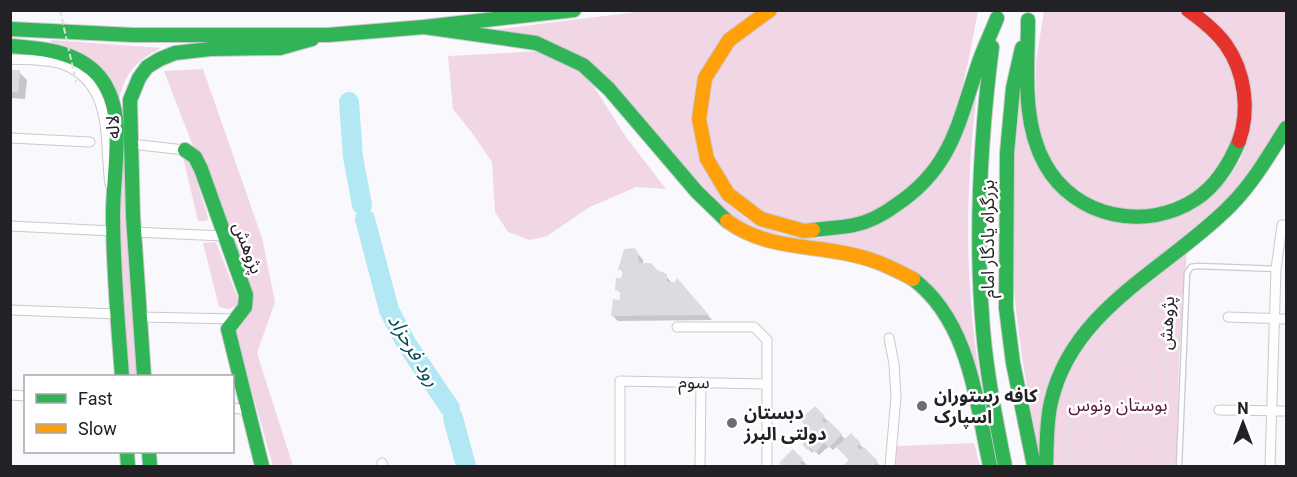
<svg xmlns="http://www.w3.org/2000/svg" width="1297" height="477" viewBox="0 0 1297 477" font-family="Roboto,'Noto Sans Arabic',sans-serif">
  <rect width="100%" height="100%" fill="#f9f9fd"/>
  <path fill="#f1d6e6" d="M 784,10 L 978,11 L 968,63 L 952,128 L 925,174 L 896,199 L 859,218 L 806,225 L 776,220 L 723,181 L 705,128 L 708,89 L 725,53 L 776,13 Z
    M 644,11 L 759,11 L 709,57 L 700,160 L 706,173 L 728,204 L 745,218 L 764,227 L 782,234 L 805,238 L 819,238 L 849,233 L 908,205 L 978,82 C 969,154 965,230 971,302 C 973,337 979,372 985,406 L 970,363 L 923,278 L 767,234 L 728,214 L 609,81 L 493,30 Z
    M 1044,11 L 1177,11 L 1194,22 L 1222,52 L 1233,73 L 1239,103 L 1231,149 L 1200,189 L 1157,209 L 1116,209 L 1079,193 L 1053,168 L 1036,120 L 1036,61 Z
    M 1197,11 L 1286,11 L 1286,119 L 1255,165 L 1221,208 L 1079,329 L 1041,466 C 1028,395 1014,323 1012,250 C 1010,192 1016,134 1023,77 L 1028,142 L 1101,218 L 1199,205 L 1210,198 L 1228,178 L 1241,158 L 1251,96 Z
    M 52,40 L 161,48 C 135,62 125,72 119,101 C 97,67 91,53 50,42 Z
    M 540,51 L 587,76 L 626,137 L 666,189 L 636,187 L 590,207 L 547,236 L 530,240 L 508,232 L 495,212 L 492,162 L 472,133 L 453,109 L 448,56 Z
    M 203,69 L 262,238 L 275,302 L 257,353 L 293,466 L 273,466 L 235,332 L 249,309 L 250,294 L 164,71 Z
    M 121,143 L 124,145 L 137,376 L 128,376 L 119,229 Z
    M 183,157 L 190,160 L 208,217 L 207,221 L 198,221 Z
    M 216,242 L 240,304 L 229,309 L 219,307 L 203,243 Z
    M 1187,251 L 1179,361 L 1177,466 L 1051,466 L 1050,450 L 1062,382 L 1091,331 Z
    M 974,443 L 980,466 L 895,466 L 897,446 Z"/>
  <path fill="#0003" d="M 10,72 L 19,72 L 27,80 L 25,99 L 10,98 Z
    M 635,250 L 643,260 L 643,264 L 666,276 L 672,283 L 682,285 L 712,320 L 618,321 L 613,316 L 621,301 L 622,294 L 616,289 L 624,273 L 620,269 Z
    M 815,408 L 846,440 L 851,435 L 880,466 L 844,466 L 851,460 L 837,446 L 833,450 L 829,446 L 819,455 L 814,450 L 812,453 L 804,444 L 815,433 Z
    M 793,451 L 806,464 L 807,466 L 784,466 L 781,463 Z"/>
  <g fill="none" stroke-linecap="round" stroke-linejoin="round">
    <path stroke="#b2e8f4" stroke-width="20" d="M 349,102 L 353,157 L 362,205
      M 365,219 L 389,310 L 406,343 L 450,408
      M 453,418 L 466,466"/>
  </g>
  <path fill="#dcdbdf" d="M 10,70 L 20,70 L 18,92 L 10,92 Z
    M 635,248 L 638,253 L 639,263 L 651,263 L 657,270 L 667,274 L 667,282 L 675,282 L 677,278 L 709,315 L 611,316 L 613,299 L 620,300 L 620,291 L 615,290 L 616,278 L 621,278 L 623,270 L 618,270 L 624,249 Z
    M 815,406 L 825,416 L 822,420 L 825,423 L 828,420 L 842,434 L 829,448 L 824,443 L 815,453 L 810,448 L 807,450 L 802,444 L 813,433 L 800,420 Z
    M 851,433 L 861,443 L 857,447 L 861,450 L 864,447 L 878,461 L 873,466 L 842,466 L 849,460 L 836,447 Z
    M 793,449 L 803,459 L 800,463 L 803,466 L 806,464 L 809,466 L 782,466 L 779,463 Z"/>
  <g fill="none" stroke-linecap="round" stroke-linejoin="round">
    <g stroke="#cacace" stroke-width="7">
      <path id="lane" d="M 1179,466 L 1187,273 L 1191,267 L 1198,266 L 1276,269"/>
    </g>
    <g stroke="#cacace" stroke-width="11">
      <path id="street" d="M 10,59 C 26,60 47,59 62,64 C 114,83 104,140 110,185
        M 10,138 L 90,142
        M 131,144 L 185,150
        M 10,226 L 113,231
        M 134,232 L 223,236
        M 10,310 L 118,314
        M 140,317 L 237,319
        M 1228,317 L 1286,319
        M 677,327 L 754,327 L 767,340 L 767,466
        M 889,338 L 894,364 L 896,397 L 890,466
        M 10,395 L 26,396
        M 232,408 L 248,410
        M 1219,410 L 1286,411
        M 382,463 L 383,466
        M 620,466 L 620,381 L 767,384
        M 700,466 L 701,382
        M 1270,466 L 1276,269 L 1282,225 L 1286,225"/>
    </g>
    <g stroke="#cacace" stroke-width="16">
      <path id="fast" d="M 1028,20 C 1028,67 1021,121 1045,164 C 1075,218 1146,232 1196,199 C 1217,185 1230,163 1239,141
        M 424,27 L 536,43 L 583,65 L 609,89 L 697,192 L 727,221
        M 10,29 L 133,35 L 328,35 L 424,27 L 574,10
        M 10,46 C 41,48 77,51 99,76 C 109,88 114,104 116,119 C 119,151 113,183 113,215 C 113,269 118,323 122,376
        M 992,47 C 980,141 975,236 983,330 C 987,376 996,421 1005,466
        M 1022,48 L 1013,88 L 1007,153 L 1006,308 L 1013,363 L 1034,466
        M 185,150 L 195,157 L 201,169 L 246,295 L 245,307 L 228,329 L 262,466
        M 813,230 C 826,228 841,228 854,225 C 869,222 884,214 896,205 C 952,168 958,123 978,65 C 983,49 991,34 997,18
        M 913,279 C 970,322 976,402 990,466
        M 144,376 L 133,216 L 130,100 L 139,78 L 147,67 L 160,59 L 175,53 L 210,49 L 280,48 L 312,39
        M 127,452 L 128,466
        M 149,452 L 150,466
        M 1046,466 C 1047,445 1046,423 1051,402 C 1072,308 1168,269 1230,206 C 1253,183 1269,155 1286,128"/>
    </g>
    <g stroke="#cacace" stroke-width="16">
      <path id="slow" d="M 770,10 L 729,40 L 705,78 L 699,119 L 707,159 L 728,194 L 761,219 L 804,231 L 813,230
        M 727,221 C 763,247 802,245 844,253 C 871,258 889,266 913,279"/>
    </g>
    <g stroke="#cacace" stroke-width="16">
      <path id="jam" d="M 1188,10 C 1202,20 1216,31 1226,45 C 1245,72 1250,110 1239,141"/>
    </g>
    <path stroke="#dfdfdf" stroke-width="2" stroke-dasharray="6 3" stroke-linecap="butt" d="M 1126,327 L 1134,327 L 1143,336 L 1143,348 L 1151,372 L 1154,392 L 1127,458
      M 1115,337 L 1123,353 L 1143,349
      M 1069,452 L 1127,458 L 1133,466
      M 1101,454 L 1101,420 L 1123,353
      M 1072,466 L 1069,452 L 1071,411 L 1107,344 L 1152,300 L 1168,304 L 1164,466"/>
    <use href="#lane" stroke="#fefeff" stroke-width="4.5"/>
    <use href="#street" stroke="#fefeff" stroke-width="9"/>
    <use href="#fast" stroke="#30b455" stroke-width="14"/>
    <use href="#slow" stroke="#ff9f0a" stroke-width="14"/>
    <use href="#jam" stroke="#e5322d" stroke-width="14"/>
    <path stroke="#dfdfdf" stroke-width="2" stroke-dasharray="6 3" stroke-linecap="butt" d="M 60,10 L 76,82"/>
  </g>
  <g fill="#6d6d71" stroke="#fff" stroke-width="2">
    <circle cx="922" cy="406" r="6"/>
    <circle cx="732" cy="423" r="6"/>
  </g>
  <g text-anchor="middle" stroke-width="5" stroke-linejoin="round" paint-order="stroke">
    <g font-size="18" fill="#222226" stroke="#fff">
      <text transform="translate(113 127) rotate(-92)" y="6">لاله</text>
      <text transform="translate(988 239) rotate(-90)" y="6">بزرگراه یادگار امام</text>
      <text transform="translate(248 248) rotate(69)" y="6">پژوهش</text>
      <text transform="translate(1167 323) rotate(-87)" y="6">پژوهش</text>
      <text transform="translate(694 382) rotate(1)" y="6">سوم</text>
    </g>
    <g font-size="18" font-weight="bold" fill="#222226" stroke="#fff" text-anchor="start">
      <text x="934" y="402">کافه رستوران<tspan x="934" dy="21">اسپارک</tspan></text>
      <text x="744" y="419">دبستان<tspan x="744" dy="21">دولتی البرز</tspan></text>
    </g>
    <g font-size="18" fill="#571640" stroke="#fff">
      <text x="1118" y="411">بوستان ونوس</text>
    </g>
    <g font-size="20" font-style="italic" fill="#044b57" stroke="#fff">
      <text transform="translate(414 350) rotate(59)" y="7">رود فرحزاد</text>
    </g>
  </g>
  <rect width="1297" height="477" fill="none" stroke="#222226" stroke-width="24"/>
  <rect x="24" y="375" width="210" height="78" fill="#ffffff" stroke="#a7a7a8" stroke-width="1.5"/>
  <rect x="36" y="394" width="30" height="9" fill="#30b455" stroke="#a7a7a8" stroke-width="1.5"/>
  <text x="78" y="405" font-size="18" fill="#222226">Fast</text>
  <rect x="36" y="424" width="30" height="9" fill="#ff9f0a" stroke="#a7a7a8" stroke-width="1.5"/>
  <text x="78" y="435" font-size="18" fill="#222226">Slow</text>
  <g transform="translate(1243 423)" stroke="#ffffff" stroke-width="4.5" paint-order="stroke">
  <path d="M0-4.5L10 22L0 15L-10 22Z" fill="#222226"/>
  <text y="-9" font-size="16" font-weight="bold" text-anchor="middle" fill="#222226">N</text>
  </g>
</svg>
